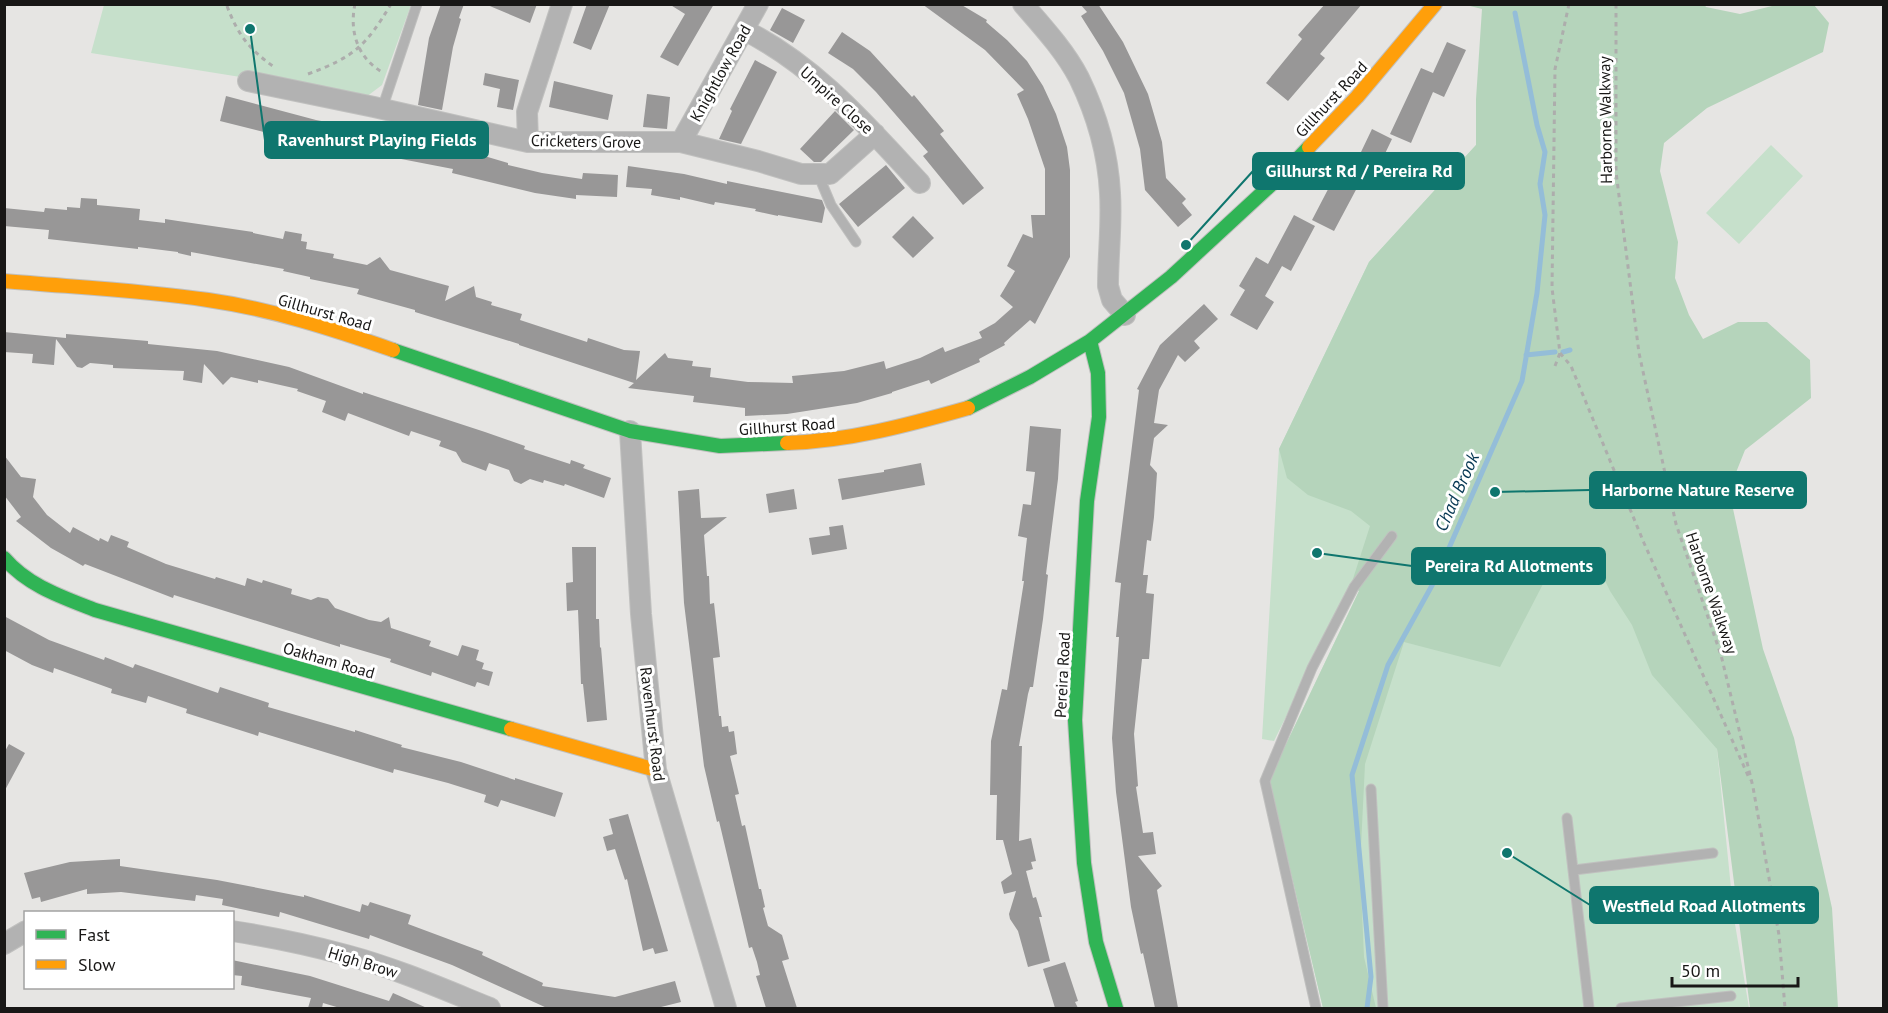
<svg xmlns="http://www.w3.org/2000/svg" width="1888" height="1013" viewBox="0 0 1888 1013" font-family="'PT Sans',sans-serif">
  <rect width="100%" height="100%" fill="#e6e5e3"/>
  <path fill="#c6e0cb" d="M 104,5 L 411,5 L 382,85 L 366,97 L 91,53 Z
    M 1476,145 L 1717,749 L 1734,918 L 1749,1008 L 1323,1008 L 1269,780 L 1359,591 L 1351,585 L 1274,741 L 1262,739 L 1279,449 L 1369,262 Z
    M 1771,145 L 1803,176 L 1739,244 L 1706,213 Z"/>
  <path fill="#b5d4bb" d="M 1704,4 L 1706,7 L 1740,14 L 1776,5 L 1814,5 L 1829,23 L 1823,52 L 1707,108 L 1664,143 L 1660,171 L 1678,242 L 1675,278 L 1689,315 L 1703,339 L 1738,322 L 1767,322 L 1810,360 L 1811,398 L 1745,450 L 1729,490 L 1763,649 L 1794,738 L 1832,908 L 1838,1008 L 1750,1008 L 1717,749 L 1652,675 L 1632,625 L 1610,591 L 1594,558 L 1557,551 L 1543,584 L 1500,667 L 1404,642 L 1365,764 L 1360,867 L 1364,957 L 1376,1008 L 1323,1008 L 1269,780 L 1359,591 L 1351,585 L 1370,526 L 1351,511 L 1308,495 L 1287,478 L 1279,449 L 1369,262 L 1476,145 L 1476,99 L 1482,9 L 1466,5 Z"/>
  <g fill="none" stroke-linecap="round" stroke-linejoin="round">
    <path stroke="#94bdd8" stroke-width="5" d="M 1563,352 L 1570,350
      M 1526,355 L 1555,352
      M 1367,1008 L 1371,977 L 1352,775 L 1388,665 L 1435,580 L 1522,381 L 1537,293 L 1545,215 L 1540,184 L 1545,152 L 1537,125 L 1515,13"/>
  </g>
  <path fill="#989797" d="M 441,4 L 464,4 L 459,18 L 461,19 L 453,47 L 442,110 L 418,105 L 429,38 Z
    M 485,4 L 537,4 L 530,23 Z
    M 587,4 L 610,4 L 591,50 L 573,43 Z
    M 669,4 L 714,4 L 678,66 L 660,57 L 685,14 Z
    M 922,4 L 960,4 L 987,20 L 986,22 L 1007,40 L 1027,61 L 1043,86 L 1056,114 L 1067,147 L 1070,170 L 1070,257 L 1035,324 L 1030,320 L 1004,343 L 1005,345 L 979,359 L 980,362 L 931,384 L 929,380 L 892,392 L 892,393 L 857,403 L 787,414 L 745,416 L 745,408 L 693,402 L 694,396 L 628,388 L 634,383 L 519,345 L 519,344 L 415,312 L 415,310 L 357,294 L 359,289 L 310,279 L 310,277 L 283,271 L 284,269 L 191,252 L 191,256 L 178,253 L 178,252 L 138,247 L 138,249 L 48,239 L 49,230 L 4,226 L 4,208 L 44,212 L 45,208 L 67,210 L 67,207 L 80,208 L 81,198 L 97,199 L 97,205 L 140,209 L 139,220 L 165,223 L 165,219 L 178,221 L 253,232 L 253,233 L 283,239 L 285,231 L 302,234 L 301,241 L 307,242 L 306,249 L 334,254 L 333,258 L 367,265 L 380,257 L 390,270 L 449,286 L 445,301 L 474,286 L 476,297 L 492,302 L 491,305 L 522,314 L 520,320 L 587,342 L 588,338 L 624,350 L 640,351 L 636,380 L 665,353 L 668,358 L 693,361 L 692,366 L 711,368 L 710,377 L 748,382 L 793,383 L 792,376 L 844,371 L 884,361 L 886,369 L 920,358 L 943,347 L 945,352 L 982,338 L 979,332 L 995,323 L 1013,307 L 1000,296 L 1015,271 L 1007,266 L 1023,234 L 1033,238 L 1031,215 L 1045,215 L 1045,169 L 1028,119 L 1017,94 L 1024,90 L 985,50 Z
    M 1080,4 L 1098,4 L 1123,42 L 1148,94 L 1162,142 L 1166,178 L 1186,199 L 1182,203 L 1192,215 L 1178,227 L 1145,190 L 1140,149 L 1124,93 L 1103,51 L 1081,16 L 1087,12 Z
    M 1325,4 L 1362,4 L 1320,54 L 1325,58 L 1288,101 L 1266,83 L 1302,39 L 1298,35 Z
    M 782,8 L 805,20 L 793,43 L 770,30 Z
    M 842,32 L 870,51 L 912,97 L 914,95 L 944,131 L 940,134 L 984,188 L 963,205 L 923,156 L 928,152 L 876,92 L 853,69 L 828,53 Z
    M 1447,42 L 1466,50 L 1444,97 L 1433,92 L 1411,143 L 1390,134 L 1421,68 L 1433,73 Z
    M 755,60 L 777,72 L 741,144 L 719,139 L 732,111 L 730,109 Z
    M 485,73 L 519,80 L 513,110 L 497,107 L 500,89 L 483,85 Z
    M 554,81 L 613,95 L 608,120 L 549,107 Z
    M 647,94 L 670,97 L 667,129 L 643,127 Z
    M 226,96 L 316,120 L 451,145 L 451,147 L 481,155 L 508,163 L 508,165 L 542,173 L 582,179 L 583,173 L 618,175 L 617,197 L 576,195 L 576,199 L 535,193 L 452,173 L 453,169 L 339,147 L 338,149 L 303,140 L 303,142 L 220,121 Z
    M 835,111 L 854,130 L 821,162 L 814,162 L 800,149 Z
    M 1372,129 L 1392,139 L 1370,185 L 1350,175 Z
    M 886,165 L 905,188 L 858,227 L 839,204 Z
    M 628,166 L 684,174 L 727,184 L 727,181 L 822,200 L 825,208 L 822,223 L 778,215 L 778,216 L 755,211 L 756,209 L 715,202 L 714,205 L 680,197 L 680,200 L 651,195 L 652,189 L 626,187 Z
    M 1336,174 L 1358,186 L 1334,231 L 1312,220 Z
    M 1294,215 L 1315,226 L 1291,271 L 1282,266 L 1265,296 L 1274,302 L 1257,330 L 1230,315 L 1245,290 L 1239,286 L 1256,257 L 1268,264 Z
    M 913,216 L 934,238 L 913,258 L 892,237 Z
    M 1204,304 L 1218,319 L 1194,341 L 1200,348 L 1185,362 L 1178,355 L 1159,390 L 1154,423 L 1168,425 L 1154,438 L 1150,465 L 1157,473 L 1154,517 L 1151,541 L 1147,540 L 1143,575 L 1148,575 L 1146,593 L 1154,594 L 1149,659 L 1142,659 L 1134,734 L 1138,786 L 1136,787 L 1143,833 L 1153,832 L 1156,854 L 1138,856 L 1162,886 L 1157,890 L 1178,1008 L 1155,1008 L 1143,953 L 1141,954 L 1131,907 L 1116,792 L 1112,738 L 1119,637 L 1116,637 L 1121,583 L 1115,582 L 1139,390 L 1137,389 L 1160,345 Z
    M 4,332 L 66,338 L 66,334 L 148,341 L 148,344 L 217,351 L 289,367 L 363,394 L 363,392 L 381,398 L 485,432 L 525,446 L 524,449 L 570,464 L 571,460 L 585,465 L 583,468 L 611,478 L 604,498 L 565,484 L 564,486 L 544,480 L 543,483 L 530,479 L 521,484 L 514,481 L 509,470 L 489,463 L 486,471 L 462,462 L 456,452 L 439,446 L 441,441 L 411,431 L 409,436 L 348,413 L 345,421 L 322,412 L 326,401 L 297,391 L 298,389 L 258,380 L 258,383 L 231,377 L 223,385 L 204,364 L 202,383 L 183,380 L 184,371 L 113,368 L 113,365 L 90,363 L 82,368 L 77,367 L 56,339 L 54,365 L 32,363 L 33,354 L 4,352 Z
    M 1030,426 L 1061,429 L 1058,479 L 1046,574 L 1048,575 L 1043,619 L 1033,687 L 1030,687 L 1028,694 L 1019,746 L 1022,746 L 1019,841 L 1031,838 L 1036,861 L 1031,862 L 1033,869 L 1026,871 L 1033,898 L 1036,897 L 1042,917 L 1039,917 L 1050,961 L 1028,967 L 1018,931 L 1010,919 L 1009,914 L 1016,891 L 1004,894 L 1001,882 L 1012,874 L 1003,840 L 996,840 L 997,795 L 990,795 L 991,741 L 1002,689 L 1007,690 L 1024,581 L 1022,581 L 1027,538 L 1018,536 L 1023,504 L 1031,505 L 1035,472 L 1026,471 Z
    M 4,455 L 21,477 L 36,479 L 33,497 L 47,515 L 70,533 L 73,527 L 99,541 L 100,538 L 108,542 L 111,535 L 129,542 L 127,547 L 166,564 L 215,579 L 216,577 L 245,586 L 247,578 L 262,583 L 263,580 L 292,589 L 291,594 L 311,600 L 318,597 L 328,599 L 335,608 L 369,620 L 381,622 L 389,617 L 391,628 L 431,641 L 429,646 L 458,656 L 462,645 L 479,650 L 476,660 L 484,663 L 482,669 L 493,672 L 489,686 L 477,682 L 475,687 L 432,672 L 431,676 L 390,662 L 391,659 L 340,644 L 340,647 L 174,595 L 173,598 L 85,564 L 83,566 L 51,548 L 16,521 L 21,517 L 4,495 Z
    M 921,463 L 925,485 L 842,500 L 838,479 L 884,472 L 884,470 Z
    M 699,489 L 701,518 L 727,517 L 704,535 L 707,576 L 709,576 L 710,604 L 714,603 L 720,657 L 713,658 L 719,716 L 721,716 L 722,727 L 728,726 L 729,732 L 734,731 L 737,754 L 730,756 L 739,794 L 735,795 L 742,826 L 745,825 L 759,889 L 761,889 L 765,907 L 763,908 L 768,926 L 782,935 L 789,959 L 782,961 L 797,1008 L 766,1008 L 756,976 L 760,975 L 757,962 L 752,947 L 749,948 L 719,821 L 717,822 L 704,766 L 684,603 L 678,491 Z
    M 794,489 L 797,509 L 769,513 L 766,494 Z
    M 843,525 L 847,549 L 812,555 L 809,538 L 830,535 L 829,527 Z
    M 572,547 L 596,547 L 596,619 L 599,619 L 600,648 L 601,647 L 607,720 L 587,722 L 583,684 L 581,684 L 578,610 L 567,611 L 566,583 L 573,582 Z
    M 4,616 L 49,640 L 104,660 L 105,657 L 133,668 L 135,664 L 218,693 L 220,687 L 269,703 L 268,707 L 355,732 L 355,730 L 402,745 L 401,747 L 461,762 L 515,780 L 515,778 L 563,793 L 555,817 L 501,800 L 498,807 L 484,802 L 486,795 L 448,783 L 394,769 L 393,773 L 259,732 L 258,736 L 186,713 L 187,709 L 148,696 L 146,703 L 111,693 L 112,689 L 54,668 L 53,673 L 32,665 L 4,650 Z
    M 9,744 L 25,753 L 4,792 L 4,753 Z
    M 628,814 L 668,951 L 655,954 L 653,948 L 643,951 L 627,879 L 625,880 L 615,849 L 607,851 L 603,837 L 613,834 L 609,819 Z
    M 120,859 L 120,866 L 217,880 L 304,897 L 304,895 L 360,912 L 362,904 L 368,906 L 370,902 L 411,915 L 408,924 L 483,952 L 482,955 L 543,983 L 542,986 L 615,997 L 675,981 L 681,1002 L 657,1008 L 547,1008 L 452,965 L 370,935 L 369,939 L 280,912 L 279,917 L 222,905 L 223,899 L 196,895 L 195,901 L 121,892 L 87,894 L 87,889 L 41,902 L 40,897 L 32,899 L 24,873 L 70,862 Z
    M 232,960 L 310,976 L 389,1001 L 393,993 L 427,1008 L 340,1008 L 323,1003 L 322,1008 L 308,1008 L 311,998 L 241,985 L 242,976 L 232,975 Z
    M 1065,962 L 1078,1001 L 1075,1002 L 1078,1008 L 1055,1008 L 1043,969 Z"/>
  <g fill="none" stroke-linecap="round" stroke-linejoin="round">
    <g stroke="#c0c0bf" stroke-width="11">
      <path id="lane" d="M 382,109 L 417,4
        M 818,174 L 831,205 L 856,242
        M 1371,789 L 1383,1008
        M 1567,818 L 1589,1008
        M 1574,870 L 1713,853
        M 1316,1008 L 1265,781 L 1312,668 L 1354,587 L 1392,536
        M 1621,1008 L 1731,996"/>
    </g>
    <g stroke="#c0c0bf" stroke-width="22">
      <path id="street" d="M 1023,4 C 1043,27 1065,51 1079,78 C 1096,113 1108,154 1110,193 C 1112,224 1108,255 1108,286 L 1112,300 L 1125,315
        M 744,30 C 815,65 867,126 920,183
        M 248,81 L 374,107 L 528,142 L 681,142 L 758,161 L 801,174 L 830,174 L 875,134
        M 528,142 L 527,112 L 562,4
        M 681,142 L 758,4
        M 630,431 L 641,614 L 656,770 L 726,1008
        M 232,931 C 271,937 309,945 346,955 C 395,968 443,989 490,1008
        M 4,944 L 26,931"/>
    </g>
    <g stroke="#c0c0bf" stroke-width="16">
      <path id="fast" d="M 1090,341 L 1098,373 L 1099,417 L 1087,501 L 1075,720 L 1084,863 L 1096,942 L 1116,1008
        M 393,350 L 630,431 L 720,446 L 787,443
        M 968,408 L 1030,377 L 1090,341 L 1171,277 L 1288,169 L 1309,147
        M 4,558 C 28,586 62,597 95,610 L 511,729"/>
    </g>
    <g stroke="#c0c0bf" stroke-width="16">
      <path id="slow" d="M 1309,147 L 1357,97 L 1435,4
        M 4,281 C 72,287 141,290 208,300 C 271,309 333,329 393,350
        M 787,443 C 849,441 908,425 968,408
        M 511,729 L 656,770"/>
    </g>
    <path stroke="#adadac" stroke-width="3" stroke-dasharray="4.5 4.5" stroke-linecap="butt" d="M 355,4 C 349,32 358,58 382,72
      M 1569,4 L 1555,69 L 1552,288 L 1560,353 L 1571,366 L 1644,543 L 1750,780
      M 1616,4 L 1616,172 L 1639,353 L 1676,524 L 1721,655 L 1753,787 L 1779,935 L 1785,1008
      M 227,6 C 238,35 249,49 274,67
      M 308,74 C 354,57 366,46 391,4
      M 1555,366 L 1560,353"/>
    <use href="#lane" stroke="#b2b2b2" stroke-width="9"/>
    <use href="#street" stroke="#b2b2b2" stroke-width="20"/>
    <use href="#fast" stroke="#30b455" stroke-width="14"/>
    <use href="#slow" stroke="#ff9f0a" stroke-width="14"/>
  </g>
  <g text-anchor="middle" stroke-width="6" stroke-linejoin="round" paint-order="stroke">
    <g font-size="16" fill="#181716" stroke="#fff">
      <text transform="translate(720 73) rotate(-61)" y="6">Knightlow Road</text>
      <text transform="translate(1331 99) rotate(-47)" y="6">Gillhurst Road</text>
      <text transform="translate(837 100) rotate(42)" y="6">Umpire Close</text>
      <text transform="translate(1605 120) rotate(-91)" y="6">Harborne Walkway</text>
      <text transform="translate(586 141) rotate(1)" y="6">Cricketers Grove</text>
      <text transform="translate(325 312) rotate(16)" y="6">Gillhurst Road</text>
      <text transform="translate(787 426) rotate(-4)" y="6">Gillhurst Road</text>
      <text transform="translate(1712 593) rotate(71)" y="6">Harborne Walkway</text>
      <text transform="translate(329 660) rotate(16)" y="6">Oakham Road</text>
      <text transform="translate(1062 675) rotate(-87)" y="6">Pereira Road</text>
      <text transform="translate(653 724) rotate(83)" y="6">Ravenhurst Road</text>
      <text transform="translate(363 962) rotate(17)" y="6">High Brow</text>
    </g>
    <g font-size="18" font-style="italic" fill="#063753" stroke="#fff">
      <text transform="translate(1457 492) rotate(-66)" y="6">Chad Brook</text>
    </g>
  </g>
  <path fill="none" stroke="#0f766e" stroke-width="2" d="M250 29L265 140M1186 245L1253 171M1495 492L1590 490M1317 553L1412 566M1507 853L1590 905"/>
  <g fill="#0f766e" stroke="#fff" stroke-width="2">
    <circle cx="250" cy="29" r="6"/>
    <circle cx="1186" cy="245" r="6"/>
    <circle cx="1495" cy="492" r="6"/>
    <circle cx="1317" cy="553" r="6"/>
    <circle cx="1507" cy="853" r="6"/>
  </g>
  <g fill="#0f766e" stroke="#0f766e" stroke-width="2">
    <rect x="265" y="122" width="223" height="36" rx="6"/>
    <rect x="1253" y="153" width="211" height="36" rx="6"/>
    <rect x="1590" y="472" width="216" height="36" rx="6"/>
    <rect x="1412" y="548" width="193" height="36" rx="6"/>
    <rect x="1590" y="887" width="228" height="36" rx="6"/>
  </g>
  <g font-size="18" text-anchor="middle" font-weight="bold" fill="#fff">
    <text x="377" y="146">Ravenhurst Playing Fields</text>
    <text x="1359" y="177">Gillhurst Rd / Pereira Rd</text>
    <text x="1698" y="496">Harborne Nature Reserve</text>
    <text x="1509" y="572">Pereira Rd Allotments</text>
    <text x="1704" y="912">Westfield Road Allotments</text>
  </g>
  <rect width="1888" height="1013" fill="none" stroke="#181716" stroke-width="12"/>
  <rect x="24" y="911" width="210" height="78" fill="#ffffff" stroke="#a3a2a2" stroke-width="1.5"/>
  <rect x="36" y="930" width="30" height="9" fill="#30b455" stroke="#a3a2a2" stroke-width="1.5"/>
  <text x="78" y="941" font-size="18" fill="#181716">Fast</text>
  <rect x="36" y="960" width="30" height="9" fill="#ff9f0a" stroke="#a3a2a2" stroke-width="1.5"/>
  <text x="78" y="971" font-size="18" fill="#181716">Slow</text>
  <path d="M1672 977v9h126v-9" fill="none" stroke="#181716" stroke-width="3"/>
  <text x="1681" y="977" font-size="18" fill="#181716" stroke="#ffffff" stroke-width="4.5" paint-order="stroke">50 m</text>
</svg>
